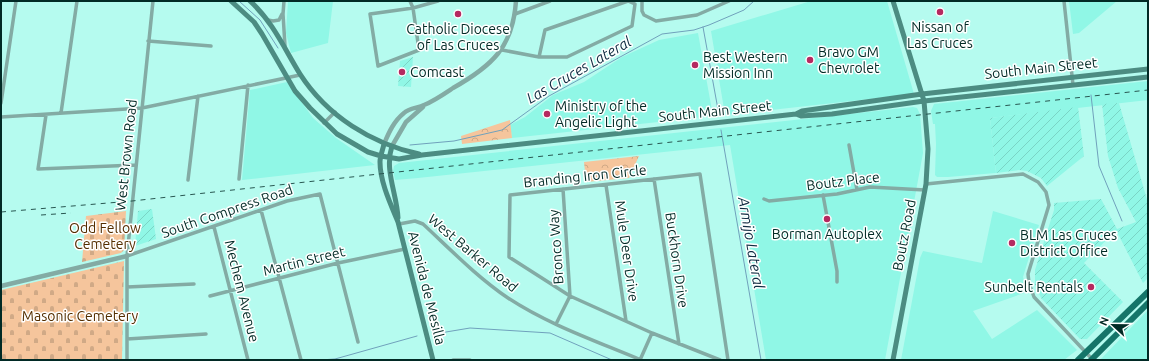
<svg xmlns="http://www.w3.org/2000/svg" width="1149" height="361" viewBox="0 0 1149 361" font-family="Ubuntu,sans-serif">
  <defs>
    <pattern id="industrial-furrows" width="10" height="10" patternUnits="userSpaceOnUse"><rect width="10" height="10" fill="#90f7e6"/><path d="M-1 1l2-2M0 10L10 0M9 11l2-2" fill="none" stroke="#7ad4c5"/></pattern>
    <pattern id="cemetery-stones" width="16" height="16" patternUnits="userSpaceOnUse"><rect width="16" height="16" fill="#f5c59c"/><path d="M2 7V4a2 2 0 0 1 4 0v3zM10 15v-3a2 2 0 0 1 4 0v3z" fill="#d0a986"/></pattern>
    <pattern id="park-crowns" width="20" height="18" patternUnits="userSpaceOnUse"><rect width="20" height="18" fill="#f5c59c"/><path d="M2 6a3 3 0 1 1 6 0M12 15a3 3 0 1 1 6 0" fill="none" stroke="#d0a986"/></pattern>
  </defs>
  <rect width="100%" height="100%" fill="#b5fbef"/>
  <path fill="#90f7e6" d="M 288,1 L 333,1 L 328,43 L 291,53 L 286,33 Z
    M 811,1 L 887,1 L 914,94 L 725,115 L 711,31 Z
    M 1069,1 L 1117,1 L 1079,33 L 1073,34 Z
    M 698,33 L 713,116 L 512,138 L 510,125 L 525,117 L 553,95 L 584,82 L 622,57 L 659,40 Z
    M 1148,81 L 1148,100 L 990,118 L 996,173 L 948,177 L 937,177 L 935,175 L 936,144 L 935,124 L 933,124 L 931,111 L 934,104 Z
    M 287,82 L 313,118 L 336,138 L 375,165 L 242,180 L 250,90 Z
    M 913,107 L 917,108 L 920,114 L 923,153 L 885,360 L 766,360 L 730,145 L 418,178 L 395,180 L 393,171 L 394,166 L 399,163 Z
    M 993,211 L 1039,225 L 1023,277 L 1027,292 L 973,311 L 992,339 L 1037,310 L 1077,350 L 1064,360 L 901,360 L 920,258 L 923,251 L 982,263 Z
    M 1148,310 L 1148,360 L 1100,360 Z"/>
  <path fill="url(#industrial-furrows)" d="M 413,57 L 411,87 L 398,86 L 400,61 Z
    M 1119,103 L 1148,203 L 1148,278 L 1143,283 L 1116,230 L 1084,263 L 1123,302 L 1087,339 L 1080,339 L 1041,298 L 1035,285 L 1035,270 L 1054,210 L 1054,203 L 1101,199 L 1117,229 L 1136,222 L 1118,188 L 1108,156 L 1102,104 Z
    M 1078,107 L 1084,156 L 1047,186 L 1041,178 L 1027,171 L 1019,170 L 996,173 L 990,118 Z
    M 152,209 L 156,239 L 135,246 L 138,211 Z"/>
  <path fill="url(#cemetery-stones)" d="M 126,211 L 124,250 L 121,253 L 82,262 L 86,216 Z
    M 124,261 L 122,360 L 1,360 L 1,290 Z"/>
  <path fill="url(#park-crowns)" d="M 510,120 L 512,138 L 462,144 L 461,136 Z
    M 639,156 L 629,178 L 586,182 L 584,162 Z"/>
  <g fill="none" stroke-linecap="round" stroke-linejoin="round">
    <path stroke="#70a1bc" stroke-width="1" d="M 239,1 L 260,20 L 278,48
      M 703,27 L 719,115
      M 1091,95 L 1099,166 L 1122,221
      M 721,130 L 761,360
      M 410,145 L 454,141 L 502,130 L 549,96 L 662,34 L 694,30 L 709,25 L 744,10 L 754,1
      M 440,333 L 470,328 L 550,333 L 612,360
      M 320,360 L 335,359 L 417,336"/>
    <path stroke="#83aba4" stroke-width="3.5" d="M 284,1 L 283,14 L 285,46
      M 410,1 L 413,8 L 419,50 L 378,66 L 370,14 L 413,8 L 438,1
      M 642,1 L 642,11 L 644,15 L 656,21 L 697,15 L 729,1
      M 1064,1 L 1073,85
      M 515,14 L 550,1
      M 268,20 L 273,21 L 279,20 L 282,14
      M 148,41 L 211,46
      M 502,50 L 539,57 L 567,57 L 632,26 L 635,4 L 628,1 L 545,30 L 539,57
      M 1,103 L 16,1
      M 61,113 L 77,1
      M 46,115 L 38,169 L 136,165
      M 1,117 L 142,108 L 300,75
      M 324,123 L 335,112
      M 849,145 L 857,190
      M 239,179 L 248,85
      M 654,179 L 679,344
      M 188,180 L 198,96
      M 926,184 L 1023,174 L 1038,182 L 1046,192 L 1049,205 L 1028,274 L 1029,283 L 1034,297 L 1092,359
      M 606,185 L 626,321
      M 823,195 L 837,271 L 837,282
      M 764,199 L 769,201 L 837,194 L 870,187 L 925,190
      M 261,210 L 301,360
      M 399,224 L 415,221 L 423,224 C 451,250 477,277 508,298 C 549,325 596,341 641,360
      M 214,227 L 248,360
      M 127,256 L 287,201 L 320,194 L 358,342
      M 127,287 L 194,284
      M 210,296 L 338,263 L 405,249
      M 556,324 L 570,296 L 563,189
      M 127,339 L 206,334
      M 127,360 L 127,256 L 153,1
      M 453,360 L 470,360
      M 640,360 L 652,333
      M 720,360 L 652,333 L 570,296 L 509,257 L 510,195 L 700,174 L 728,360"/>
    <path stroke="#83aba4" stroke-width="4.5" d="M 384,144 C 389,132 394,121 404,113 C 409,108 418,108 424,105 C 434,101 444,94 453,88 C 492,66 513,47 516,1
      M 392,146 L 406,122 L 423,107
      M 1,286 L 127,256"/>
    <path stroke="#4c8c82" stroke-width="5" d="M 231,1 L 254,22 L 262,34 L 295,91 L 310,108 L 337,134 L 368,152 L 381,156 L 399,159 L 422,155 L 796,114 L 801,116 L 832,114 L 924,101 L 1148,77
      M 250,1 C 273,22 284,48 300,74 C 327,116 372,144 419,154
      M 796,114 L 802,111 L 922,94 L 1148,69
      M 384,144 C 383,149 380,156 380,162 C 380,182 391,205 398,222 L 433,360
      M 392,146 C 384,170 397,194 398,218
      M 893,360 L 926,184 L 928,149 L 924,101 L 893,1"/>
    <path stroke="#157569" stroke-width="6" d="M 1078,360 L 1148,292
      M 1091,360 L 1148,303"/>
    <path stroke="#285751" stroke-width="1" stroke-dasharray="5 5" stroke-linecap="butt" d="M 1,212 L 132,201 L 1148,90
      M 41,215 L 71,213"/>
  </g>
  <g fill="#b52960" stroke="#fff" stroke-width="1.5">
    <circle cx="940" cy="12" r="4"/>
    <circle cx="458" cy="14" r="4"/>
    <circle cx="810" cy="60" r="4"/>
    <circle cx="695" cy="65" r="4"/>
    <circle cx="402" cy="72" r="4"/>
    <circle cx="547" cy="114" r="4"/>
    <circle cx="827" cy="219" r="4"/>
    <circle cx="1012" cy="243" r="4"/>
    <circle cx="1091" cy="287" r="4"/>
  </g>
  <g text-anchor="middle" stroke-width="3" stroke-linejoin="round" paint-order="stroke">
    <g font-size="14" fill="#012a25" stroke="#fff" text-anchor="start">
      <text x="940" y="32" text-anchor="middle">Nissan of<tspan x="940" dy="16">Las Cruces</tspan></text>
      <text x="458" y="34" text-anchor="middle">Catholic Diocese<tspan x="458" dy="16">of Las Cruces</tspan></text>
      <text x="818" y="57">Bravo GM<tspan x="818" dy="16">Chevrolet</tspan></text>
      <text x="703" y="62">Best Western<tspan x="703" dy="16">Mission Inn</tspan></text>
      <text x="410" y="77">Comcast</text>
      <text x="555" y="111">Ministry of the<tspan x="555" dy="16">Angelic Light</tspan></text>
      <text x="827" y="239" text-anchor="middle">Borman Autoplex</text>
      <text x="1020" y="240">BLM Las Cruces<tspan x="1020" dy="16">District Office</tspan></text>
      <text x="1083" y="292" text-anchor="end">Sunbelt Rentals</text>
    </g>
    <g font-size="14" fill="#012a25" stroke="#fff">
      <text transform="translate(1041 68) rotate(-6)" y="5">South Main Street</text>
      <text transform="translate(715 111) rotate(-6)" y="5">South Main Street</text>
      <text transform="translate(126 155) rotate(-84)" y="5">West Brown Road</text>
      <text transform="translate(585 176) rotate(-6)" y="5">Branding Iron Circle</text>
      <text transform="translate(843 181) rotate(-7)" y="5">Boutz Place</text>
      <text transform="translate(227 211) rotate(-19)" y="5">South Compress Road</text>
      <text transform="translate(904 235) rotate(-79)" y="5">Boutz Road</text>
      <text transform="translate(556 247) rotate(-94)" y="5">Bronco Way</text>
      <text transform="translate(627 251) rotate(82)" y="5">Mule Deer Drive</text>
      <text transform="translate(473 253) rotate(40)" y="5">West Barker Road</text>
      <text transform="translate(677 260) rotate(82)" y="5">Buckhorn Drive</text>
      <text transform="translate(304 261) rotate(-14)" y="5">Martin Street</text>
      <text transform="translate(427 288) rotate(76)" y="5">Avenida de Mesilla</text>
      <text transform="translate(242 291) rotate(76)" y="5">Mechem Avenue</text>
    </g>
    <g font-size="14" fill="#542e00" stroke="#fff">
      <text x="105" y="233">Odd Fellow<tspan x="105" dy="16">Cemetery</tspan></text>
      <text x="80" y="321">Masonic Cemetery</text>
    </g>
    <g font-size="15" font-style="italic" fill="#0f2c41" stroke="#fff">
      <text transform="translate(579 70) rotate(-30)" y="5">Las Cruces Lateral</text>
      <text transform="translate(751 243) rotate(80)" y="5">Armijo Lateral</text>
    </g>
  </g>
  <rect width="1149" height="361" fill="none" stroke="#012a25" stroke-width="4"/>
  <g transform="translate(1113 325) rotate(292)" stroke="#ffffff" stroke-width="3" paint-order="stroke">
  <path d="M0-3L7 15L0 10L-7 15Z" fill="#012a25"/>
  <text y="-6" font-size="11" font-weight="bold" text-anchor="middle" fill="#012a25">N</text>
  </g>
</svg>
